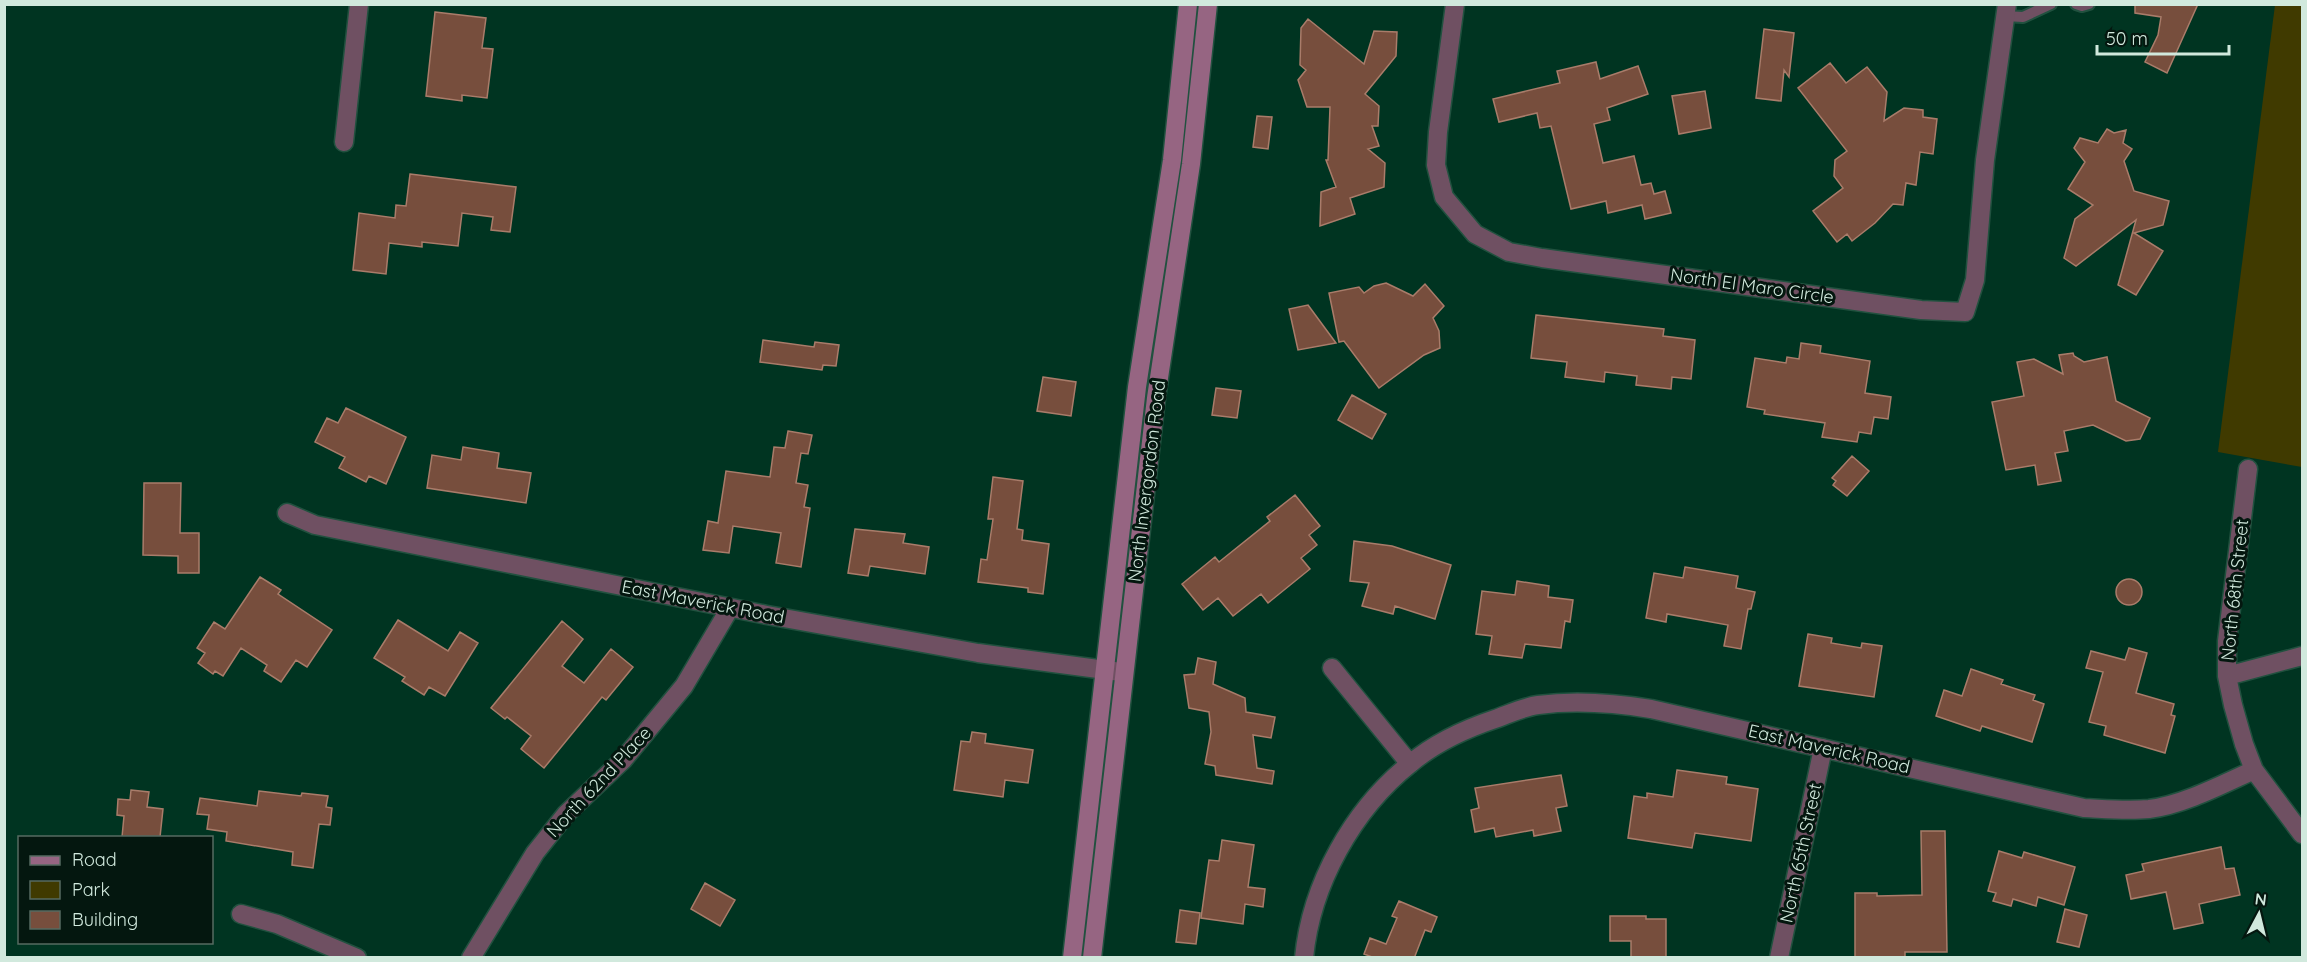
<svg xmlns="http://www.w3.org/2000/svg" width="2307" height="962" viewBox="0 0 2307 962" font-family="Quicksand,sans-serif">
  <rect width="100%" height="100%" fill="#003421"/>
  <path fill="#403a00" d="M 2275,5 L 2302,5 L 2302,467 L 2218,452 Z"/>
  <path fill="#774e3d" stroke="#a97c6a" stroke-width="1.5" d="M 2135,4 L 2198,4 L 2167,73 L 2145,62 L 2158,35 L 2161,17 L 2135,13 Z
    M 435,12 L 486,18 L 482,48 L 493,49 L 487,98 L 462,95 L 462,101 L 426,96 Z
    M 1308,19 L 1364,64 L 1374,31 L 1397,32 L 1396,56 L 1365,94 L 1379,106 L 1378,126 L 1372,126 L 1379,146 L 1368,149 L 1385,163 L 1384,187 L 1350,198 L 1355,214 L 1320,226 L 1321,192 L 1336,187 L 1326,160 L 1328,160 L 1330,107 L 1307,107 L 1298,80 L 1306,70 L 1300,65 L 1301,28 Z
    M 1764,29 L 1794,33 L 1789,77 L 1784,70 L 1781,101 L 1756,98 Z
    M 1596,62 L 1600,79 L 1638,66 L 1648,94 L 1607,108 L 1610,120 L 1594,124 L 1603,163 L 1634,156 L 1641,185 L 1651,183 L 1654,194 L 1665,191 L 1671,213 L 1645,219 L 1642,205 L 1608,213 L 1606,201 L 1571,209 L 1551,126 L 1540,128 L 1537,113 L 1499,122 L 1493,99 L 1560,83 L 1557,71 Z
    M 1830,63 L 1846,83 L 1867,67 L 1887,92 L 1884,121 L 1904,108 L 1923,110 L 1923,117 L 1937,119 L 1933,154 L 1920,152 L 1916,185 L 1906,183 L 1903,205 L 1893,204 L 1875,223 L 1852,241 L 1847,234 L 1837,242 L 1813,211 L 1843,188 L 1834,176 L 1835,160 L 1847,151 L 1798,88 Z
    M 1705,91 L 1711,128 L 1679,134 L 1672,96 Z
    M 1257,116 L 1272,117 L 1268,149 L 1253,147 Z
    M 2107,129 L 2114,133 L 2126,130 L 2123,143 L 2132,149 L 2124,161 L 2134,191 L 2169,201 L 2163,225 L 2134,233 L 2163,251 L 2136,295 L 2118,285 L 2136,220 L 2076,266 L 2064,258 L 2075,219 L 2093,205 L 2068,189 L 2085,162 L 2074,148 L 2080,138 L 2098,143 Z
    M 410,174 L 516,187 L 510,232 L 491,230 L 493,217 L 462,213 L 458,246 L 422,242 L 422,247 L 389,243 L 386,274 L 353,270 L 359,213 L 395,218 L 396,205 L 406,206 Z
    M 1386,283 L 1413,296 L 1425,284 L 1444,306 L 1433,318 L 1439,331 L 1440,348 L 1424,355 L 1379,388 L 1344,341 L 1339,342 L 1329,293 L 1359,287 L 1364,293 L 1374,286 Z
    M 1308,305 L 1336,343 L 1298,350 L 1289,309 Z
    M 1536,315 L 1664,329 L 1663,336 L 1695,340 L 1691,379 L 1672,377 L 1671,389 L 1636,385 L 1637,376 L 1605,372 L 1604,382 L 1565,377 L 1567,362 L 1531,358 Z
    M 763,340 L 814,347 L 815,342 L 839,345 L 836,366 L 823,365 L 822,370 L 760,362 Z
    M 1801,343 L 1821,346 L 1820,353 L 1870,361 L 1865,393 L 1891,397 L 1888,419 L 1874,417 L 1871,434 L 1859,432 L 1857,442 L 1822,437 L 1825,423 L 1764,414 L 1765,410 L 1747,407 L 1755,358 L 1786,363 L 1787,357 L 1799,359 Z
    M 2073,353 L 2074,356 L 2084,362 L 2107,357 L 2116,401 L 2150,418 L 2140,439 L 2126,441 L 2093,425 L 2064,431 L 2068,451 L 2055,453 L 2061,481 L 2038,485 L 2035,465 L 2006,470 L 1992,402 L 2024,396 L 2017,362 L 2034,359 L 2063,374 L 2059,355 Z
    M 1043,377 L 1076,382 L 1071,416 L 1037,411 Z
    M 1216,388 L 1241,391 L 1237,418 L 1212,415 Z
    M 1352,395 L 1386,414 L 1372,439 L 1338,420 Z
    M 346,408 L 406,437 L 386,484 L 369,476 L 366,482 L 339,468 L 345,457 L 315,442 L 327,418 L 338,423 Z
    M 788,431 L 812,435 L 808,454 L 801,453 L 796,483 L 808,485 L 804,507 L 810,508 L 801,567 L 776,563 L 781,533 L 733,526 L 729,553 L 703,550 L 708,521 L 718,523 L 726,471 L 770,477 L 774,447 L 785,448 Z
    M 463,447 L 499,453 L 497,468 L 531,473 L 526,503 L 427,488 L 432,455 L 461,460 Z
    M 1852,456 L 1869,471 L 1847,496 L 1833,485 L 1836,481 L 1832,478 Z
    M 993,477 L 1023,481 L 1017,529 L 1023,530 L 1022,540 L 1049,544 L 1043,594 L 1028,592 L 1028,588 L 978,582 L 981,559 L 987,560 L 993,519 L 988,519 Z
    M 144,483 L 181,483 L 180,533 L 199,533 L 199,573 L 178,573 L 178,556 L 143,555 Z
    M 1295,495 L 1320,526 L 1309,535 L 1317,545 L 1301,558 L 1310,569 L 1268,603 L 1261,594 L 1233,616 L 1218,598 L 1203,610 L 1182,584 L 1215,557 L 1219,562 L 1270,521 L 1267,517 Z
    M 855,529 L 905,534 L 903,543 L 929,547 L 925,574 L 870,566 L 868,576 L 848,573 Z
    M 1354,541 L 1392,546 L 1451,565 L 1435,619 L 1395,606 L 1393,614 L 1362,606 L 1369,583 L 1350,581 Z
    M 1685,567 L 1738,576 L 1736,588 L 1755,592 L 1751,609 L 1748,609 L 1741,649 L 1724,646 L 1728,625 L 1667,614 L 1666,622 L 1646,618 L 1654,573 L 1683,578 Z
    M 260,577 L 281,590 L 278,594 L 332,630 L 307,667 L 296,660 L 281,682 L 264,671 L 267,665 L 241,648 L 223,676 L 215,671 L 213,674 L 198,663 L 205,653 L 197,648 L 214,622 L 225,629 Z
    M2116 592a13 13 0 1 1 26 0a13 13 0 1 1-26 0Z
    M 1517,581 L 1549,586 L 1548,597 L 1573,600 L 1570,622 L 1565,621 L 1561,648 L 1525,644 L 1522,658 L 1489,654 L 1492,636 L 1476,634 L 1482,591 L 1515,595 Z
    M 398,620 L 448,651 L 460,632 L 478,643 L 445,696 L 429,687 L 424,695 L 402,681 L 405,677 L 374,658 Z
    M 562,621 L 583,639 L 562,666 L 584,683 L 611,649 L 633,667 L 606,700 L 602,697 L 544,768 L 521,749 L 531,736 L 507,717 L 505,719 L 491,708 Z
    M 1808,634 L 1832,638 L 1831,643 L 1861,648 L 1862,643 L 1882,646 L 1874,697 L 1799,686 Z
    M 2129,648 L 2147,653 L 2136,693 L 2174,704 L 2171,715 L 2175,716 L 2165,753 L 2104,735 L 2106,726 L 2089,722 L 2103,672 L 2086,668 L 2091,651 L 2125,660 Z
    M 1198,658 L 1216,662 L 1213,684 L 1245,698 L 1246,712 L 1275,717 L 1271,738 L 1253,735 L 1257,768 L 1274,771 L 1272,784 L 1216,775 L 1215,766 L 1205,764 L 1211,732 L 1209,712 L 1189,708 L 1184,675 L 1195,674 Z
    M 1971,669 L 2003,680 L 2001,684 L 2035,695 L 2033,700 L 2044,704 L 2032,742 L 1982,726 L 1980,731 L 1936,716 L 1944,690 L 1962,696 Z
    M 972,732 L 986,734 L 985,743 L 1033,750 L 1028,783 L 1005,780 L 1003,797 L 954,790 L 961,741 L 970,742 Z
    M 1677,770 L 1727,777 L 1726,784 L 1758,789 L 1751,841 L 1695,833 L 1692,848 L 1628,838 L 1634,796 L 1647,798 L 1647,793 L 1673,797 Z
    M 1561,775 L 1567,806 L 1556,808 L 1561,831 L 1534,836 L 1533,830 L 1496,837 L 1494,828 L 1475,832 L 1471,810 L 1479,808 L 1475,788 Z
    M 131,790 L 149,792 L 147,807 L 163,809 L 160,837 L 122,837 L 124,816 L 117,815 L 118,799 L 130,800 Z
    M 259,791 L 301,796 L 302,793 L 328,796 L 326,807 L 332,808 L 330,825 L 319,824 L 313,868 L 292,865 L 293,852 L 226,841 L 227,832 L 207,829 L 209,815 L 197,814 L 200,798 L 257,806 Z
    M 1921,831 L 1945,831 L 1947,952 L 1905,952 L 1905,957 L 1855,957 L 1855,893 L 1877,893 L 1877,896 L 1922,895 Z
    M 1222,840 L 1254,845 L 1248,887 L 1265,889 L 1263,907 L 1245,904 L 1243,924 L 1201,918 L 1209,860 L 1219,861 Z
    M 2221,847 L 2225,869 L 2234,868 L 2240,895 L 2199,904 L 2203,923 L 2174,929 L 2166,892 L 2131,899 L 2126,875 L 2144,871 L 2142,864 Z
    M 1999,851 L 2022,858 L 2024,852 L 2075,867 L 2064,905 L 2038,897 L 2036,906 L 2013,899 L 2011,906 L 1993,901 L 1996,893 L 1988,891 Z
    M 705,883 L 735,900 L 720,926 L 691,909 Z
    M 1399,901 L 1437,917 L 1431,932 L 1425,930 L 1415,956 L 1416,957 L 1372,957 L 1364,954 L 1370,938 L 1386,944 L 1397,918 L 1392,916 Z
    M 2065,909 L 2087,915 L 2079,947 L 2057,942 Z
    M 1180,910 L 1200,913 L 1196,944 L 1176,942 Z
    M 1610,916 L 1646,916 L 1646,919 L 1666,919 L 1666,957 L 1631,957 L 1631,941 L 1610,941 Z"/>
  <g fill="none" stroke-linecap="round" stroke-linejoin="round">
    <g stroke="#21513f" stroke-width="14">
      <path id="lane" d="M 2076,4 L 2082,6 L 2089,4
        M 2005,16 L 2023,17 L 2051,4"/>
    </g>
    <g stroke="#21513f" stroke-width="21">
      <path id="street" d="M 1455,4 L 1438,132 L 1436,165 L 1444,197 L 1475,234 L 1509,252 L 1542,258 L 1921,310 L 1965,312 L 1975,280 L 1985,160 L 2007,4
        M 344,142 L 359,4
        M 2248,469 L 2227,641 L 2227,676 L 2233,705 L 2244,744 L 2254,770 L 2302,834
        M 287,513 L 315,525 L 767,615 L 978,653 L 1121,672
        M 1332,668 L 1410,764
        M 2227,676 L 2302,656
        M 241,914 L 277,924 L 357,958
        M 471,958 L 535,853 L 566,814 L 623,760 L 684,686 L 730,608
        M 1304,958 C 1311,884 1353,809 1411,763 C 1435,743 1465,729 1495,719 C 1509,714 1523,707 1538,705 C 1576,700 1614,703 1651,709 L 2084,808 C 2106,809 2127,811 2149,809 C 2183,805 2223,784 2254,770
        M 1779,958 L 1823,748"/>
    </g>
    <g stroke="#21513f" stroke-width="21">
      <path id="secondary" d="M 1072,958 L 1137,387 L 1172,160 L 1188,4
        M 1092,958 L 1156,398 L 1191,164 L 1208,4"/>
    </g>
    <use href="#lane" stroke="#6f5062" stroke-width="10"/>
    <use href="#street" stroke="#6f5062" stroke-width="18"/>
    <use href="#secondary" stroke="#966582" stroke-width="18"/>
  </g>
  <g text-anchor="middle" stroke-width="6" stroke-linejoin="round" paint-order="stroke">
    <g font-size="18" fill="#d1e9dd" stroke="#04170f">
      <text transform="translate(1752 286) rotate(8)" y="6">North El Maro Circle</text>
      <text transform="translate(1147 481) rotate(-83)" y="6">North Invergordon Road</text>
      <text transform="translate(2235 590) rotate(-84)" y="6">North 68th Street</text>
      <text transform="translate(703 602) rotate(11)" y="6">East Maverick Road</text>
      <text transform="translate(1829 749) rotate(13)" y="6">East Maverick Road</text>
      <text transform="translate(599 782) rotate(-47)" y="6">North 62nd Place</text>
      <text transform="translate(1801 853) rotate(-78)" y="6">North 65th Street</text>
    </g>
  </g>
  <rect width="2307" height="962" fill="none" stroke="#d1e9dd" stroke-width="12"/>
  <rect x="18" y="836" width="195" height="108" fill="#04170f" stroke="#566b61" stroke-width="1.5"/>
  <rect x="30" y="856" width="30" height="9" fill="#966582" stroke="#566b61" stroke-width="1.5"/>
  <text x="72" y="866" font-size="18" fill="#d1e9dd">Road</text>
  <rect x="30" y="881" width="30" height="18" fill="#403a00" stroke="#566b61" stroke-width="1.5"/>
  <text x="72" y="896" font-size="18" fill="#d1e9dd">Park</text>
  <rect x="30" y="911" width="30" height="18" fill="#774e3d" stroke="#566b61" stroke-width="1.5"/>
  <text x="72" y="926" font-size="18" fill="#d1e9dd">Building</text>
  <g transform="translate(2259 914) rotate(7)" stroke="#04170f" stroke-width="4.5" paint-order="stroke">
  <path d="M0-4.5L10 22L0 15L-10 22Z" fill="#d1e9dd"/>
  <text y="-9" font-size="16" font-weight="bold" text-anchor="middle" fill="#d1e9dd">N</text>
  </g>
  <path d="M2097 45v9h132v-9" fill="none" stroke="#d1e9dd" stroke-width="3"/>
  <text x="2106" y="45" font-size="18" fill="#d1e9dd" stroke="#04170f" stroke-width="4.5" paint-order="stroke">50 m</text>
</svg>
